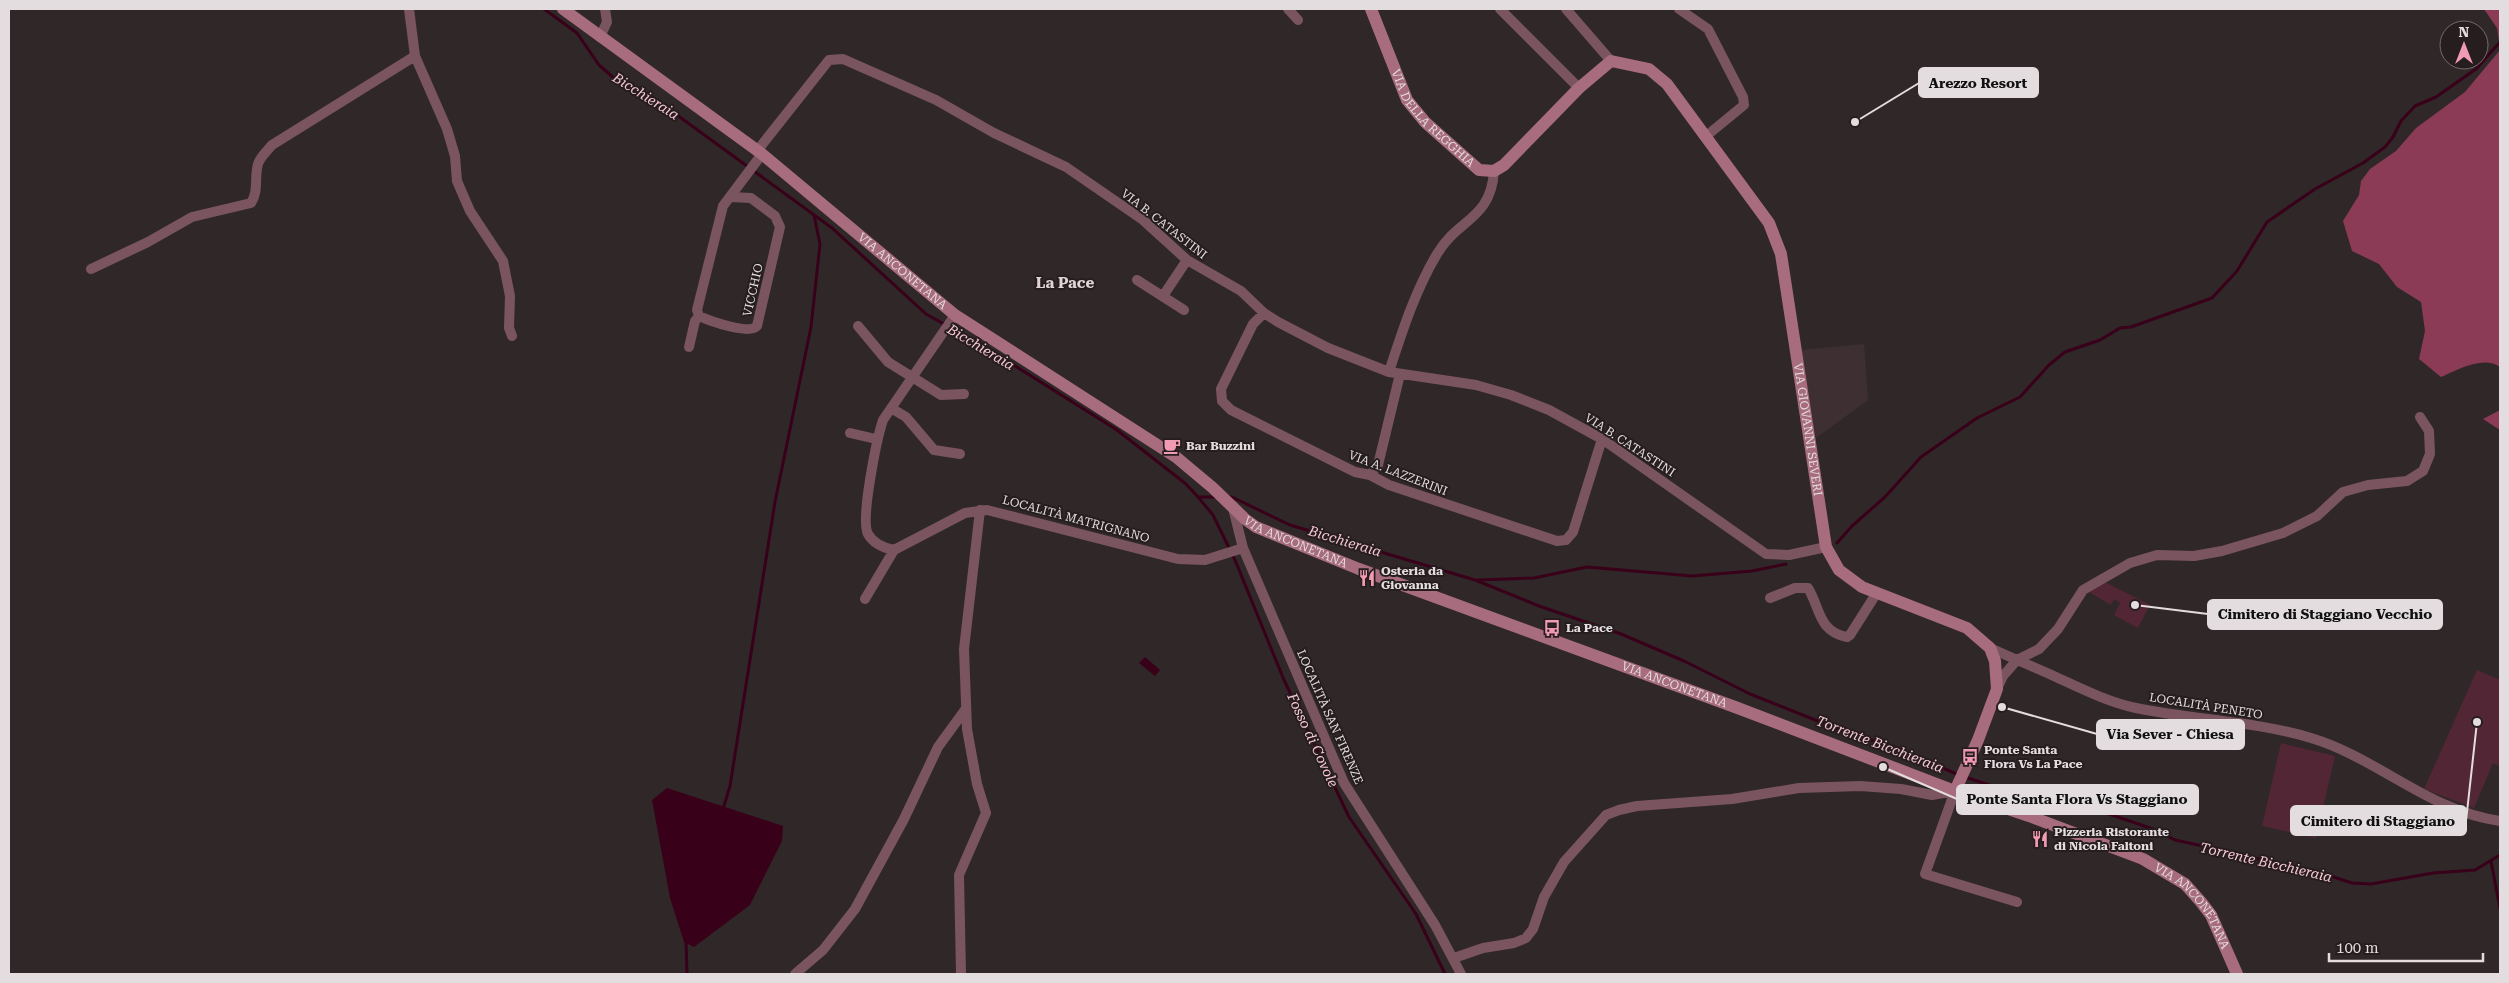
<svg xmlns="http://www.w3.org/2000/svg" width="2509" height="983" viewBox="0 0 2509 983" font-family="'Roboto Serif',serif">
  <rect width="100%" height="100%" fill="#302729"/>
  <path fill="#3e2f33" d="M 1864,344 L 1868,400 L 1816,438 L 1801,350 Z"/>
  <path fill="#532635" d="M 2103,581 L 2150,605 L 2138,628 L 2114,615 L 2120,603 L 2114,599 L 2111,605 L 2089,592 Z
    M 2477,670 L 2500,680 L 2500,766 L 2493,763 L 2474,808 L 2424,789 Z
    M 2281,743 L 2335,756 L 2316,838 L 2262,826 Z"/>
  <path fill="#8c3b57" d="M 2484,9 L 2500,9 L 2500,48 L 2497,28 Z
    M 2500,50 L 2500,367 C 2484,355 2457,370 2441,377 L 2419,359 L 2425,331 L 2421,302 L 2397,287 L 2379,264 L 2352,251 L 2343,221 L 2359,195 L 2361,181 L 2370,169 L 2396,151 L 2416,128 L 2465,92 Z
    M 2500,410 L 2500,430 L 2483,419 Z"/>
  <path fill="#390019" d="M 1145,657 L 1160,670 L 1155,676 L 1139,663 Z
    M 667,788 L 783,826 L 782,841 L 750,905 L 694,947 L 684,942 L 670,898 L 652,800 Z"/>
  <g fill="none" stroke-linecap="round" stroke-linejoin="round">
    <path stroke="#390019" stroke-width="3" d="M 544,9 L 577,33 L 599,65 L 622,85 L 655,99 L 832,228 L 926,314 L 985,347 L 1117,430 L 1186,484 L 1198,497 L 1217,497
      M 1198,497 L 1213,515 L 1235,560 L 1284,680 L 1349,817 L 1416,914 L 1445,974
      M 1228,497 L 1232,497 L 1290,525 L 1475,580 L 1539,606 L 1621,634 L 1684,661 L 1750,694 L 1853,735 L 1889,745 L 1959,775
      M 1837,543 L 1852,526 L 1885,497 L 1921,457 L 1977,418 L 2020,397 L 2049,365 L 2065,352 L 2100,340 L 2120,328 L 2131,327 L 2212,298 L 2237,271 L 2267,222 L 2315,189 L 2363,163 L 2385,147 L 2393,137 L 2401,121 L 2415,106 L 2436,97 L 2476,69 L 2500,42
      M 1478,580 L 1534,578 L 1587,567 L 1692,576 L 1752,571 L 1786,564
      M 1965,777 L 2025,797 L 2106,813 L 2153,829 L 2175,840 L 2240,854 L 2289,867 L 2315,871 L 2352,883 L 2371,884 L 2433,873 L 2475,870 L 2500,855
      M 723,809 L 730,786 L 775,502 L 811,327 L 820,244 L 814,215
      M 2491,861 L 2500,909
      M 686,940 L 687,974"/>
    <path stroke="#7a555f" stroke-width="10" d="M 409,9 L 415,56 L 447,129 L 455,156 L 457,181 L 470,211 L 503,261 L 510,296 L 509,328 L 512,336
      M 1288,9 L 1298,20
      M 1500,9 L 1579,88
      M 1566,9 L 1611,61
      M 1679,9 L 1708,29 L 1743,97 L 1744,105 L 1705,137
      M 600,37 L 607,22 L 605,9
      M 757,151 L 829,60 L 843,59 L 936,100 L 994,133 L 1066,167 L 1143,220 L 1187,260 L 1241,291 L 1264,313 L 1278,322 L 1328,348 L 1389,372 L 1476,385 L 1511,395 L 1549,410 L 1602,439 L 1766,554 L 1789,555 L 1826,547
      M 730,197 L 751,198 L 775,216 L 780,227 L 757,326 C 749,335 710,321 699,316 L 697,310 L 723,206 L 762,154
      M 91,269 L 148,242 L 192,217 L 251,203 C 259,191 254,178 258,164 C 260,157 267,151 272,145 L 415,56
      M 1137,280 L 1184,310
      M 1163,296 L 1187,260
      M 1264,313 L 1253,324 L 1221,389 L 1222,401 L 1231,410 L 1355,472 L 1370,475 L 1389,485 L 1557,541 L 1566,540 L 1573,532 L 1602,439
      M 955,315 L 883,420 C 877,438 860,520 868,534 C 873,543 884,548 894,550 L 965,513 L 987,510 L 1178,559 L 1205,560 L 1243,548
      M 858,326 L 888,362 L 941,395 L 964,394
      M 689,347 L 695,321 L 699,316
      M 1389,372 C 1402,332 1415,291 1437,254 C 1457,219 1491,220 1494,171
      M 891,408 L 906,417 L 934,450 L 960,454
      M 850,433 L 876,439
      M 1370,475 L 1378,465 L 1400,374
      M 1233,508 L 1243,548 L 1344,783 L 1435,925 L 1461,974
      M 1770,598 L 1795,588 L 1808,588 C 1820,607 1818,632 1847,637 L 1850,635 L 1876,594
      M 865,599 L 894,550
      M 1990,648 C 2012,658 2034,667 2056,677 C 2082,689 2108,702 2136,708 C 2194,720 2255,721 2311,738 C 2378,758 2428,811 2500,821
      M 1997,689 L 2003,676 L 2017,660 L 2039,649 L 2058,629 L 2083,590 L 2130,563 L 2157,555 L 2194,556 L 2222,551 L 2283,533 L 2317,516 L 2343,492 L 2368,485 L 2407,481 L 2423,471 L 2430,454 L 2429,431 L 2420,417
      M 1454,958 L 1483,948 L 1514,943 L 1526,938 L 1533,929 L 1544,897 L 1564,862 L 1606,815 L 1619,810 L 1637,806 L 1732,799 L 1799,788 L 1860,786 L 1901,789 L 1932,795 L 1955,791 L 1925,874 L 2017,902
      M 795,974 L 823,950 L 855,909 L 904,819 L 938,747 L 965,710
      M 961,974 L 959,875 L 986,813 L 977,784 L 967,729 L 964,649 L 980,510"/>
    <g stroke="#a76c7d" stroke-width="12">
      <path id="s1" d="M 563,9 L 762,154 L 955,315 L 1176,457 L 1213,488 L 1245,519 L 1256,527 L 1359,569 L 1735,707 L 1955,791 L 2029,816 L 2143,859 L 2185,884 L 2201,902 L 2211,915 L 2237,974"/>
      <path id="s2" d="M 1371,9 L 1407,100 L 1425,122 L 1479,170 L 1494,171 L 1504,165 L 1579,88 L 1611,61 L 1649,69 L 1667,84 L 1769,223 L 1781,254 L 1826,547 L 1839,570 L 1862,587 L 1967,628 L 1990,648 L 1995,661 L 1997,689 L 1978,740 L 1955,791"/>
    </g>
  </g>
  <defs>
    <g id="cafe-bare" transform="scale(1.35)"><path d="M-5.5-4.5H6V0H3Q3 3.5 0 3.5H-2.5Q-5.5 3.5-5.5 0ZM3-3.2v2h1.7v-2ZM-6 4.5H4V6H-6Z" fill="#f19ab4" stroke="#261d1f" stroke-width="2.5" paint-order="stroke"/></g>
    <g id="restaurant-bare" transform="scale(1.35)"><path d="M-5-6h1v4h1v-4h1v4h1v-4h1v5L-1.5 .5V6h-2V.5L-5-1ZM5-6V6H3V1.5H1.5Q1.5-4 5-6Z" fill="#f19ab4" stroke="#261d1f" stroke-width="2.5" paint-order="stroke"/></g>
    <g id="bus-bare" transform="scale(1.35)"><path d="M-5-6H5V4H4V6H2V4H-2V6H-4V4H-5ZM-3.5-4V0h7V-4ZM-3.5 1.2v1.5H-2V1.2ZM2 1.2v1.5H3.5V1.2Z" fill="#f19ab4" stroke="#261d1f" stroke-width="2.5" paint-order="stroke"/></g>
  </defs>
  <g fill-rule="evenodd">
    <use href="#cafe-bare" x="1172" y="446"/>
    <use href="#restaurant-bare" x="1367" y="578"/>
    <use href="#bus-bare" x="1552" y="628"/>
    <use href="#bus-bare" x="1970" y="757"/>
    <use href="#restaurant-bare" x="2040" y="839"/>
  </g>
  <g text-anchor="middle" stroke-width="4" stroke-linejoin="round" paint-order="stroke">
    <g font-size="12" fill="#e3dddf" stroke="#261d1f">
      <text dy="4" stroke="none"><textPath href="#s2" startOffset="128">VIA DELLA REGGHIA</textPath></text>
      <text transform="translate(1164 224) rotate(38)" y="4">VIA B. CATASTINI</text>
      <text dy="4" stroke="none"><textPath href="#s1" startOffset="429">VIA ANCONETANA</textPath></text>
      <text transform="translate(753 290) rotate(-77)" y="4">VICCHIO</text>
      <text dy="4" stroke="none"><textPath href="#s2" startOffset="820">VIA GIOVANNI SEVERI</textPath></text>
      <text transform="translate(1630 445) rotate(33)" y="4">VIA B. CATASTINI</text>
      <text transform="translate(1398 473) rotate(21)" y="4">VIA A. LAZZERINI</text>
      <text transform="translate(1076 519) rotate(15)" y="4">LOCALITÀ MATRIGNANO</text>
      <text dy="4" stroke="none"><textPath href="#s1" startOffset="909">VIA ANCONETANA</textPath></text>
      <text dy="4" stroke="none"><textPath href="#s1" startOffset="1314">VIA ANCONETANA</textPath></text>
      <text transform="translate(2206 706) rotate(9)" y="4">LOCALITÀ PENETO</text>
      <text transform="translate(1330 717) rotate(66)" y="4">LOCALITÀ SAN FIRENZE</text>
      <text dy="4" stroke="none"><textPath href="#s1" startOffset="1884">VIA ANCONETANA</textPath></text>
    </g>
    <g font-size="12" font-weight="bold" fill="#e3dddf" stroke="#261d1f" text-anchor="start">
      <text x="1186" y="450">Bar Buzzini</text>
      <text x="1381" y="575">Osteria da<tspan x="1381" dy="14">Giovanna</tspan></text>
      <text x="1566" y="632">La Pace</text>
      <text x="1984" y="754">Ponte Santa<tspan x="1984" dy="14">Flora Vs La Pace</tspan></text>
      <text x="2054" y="836">Pizzeria Ristorante<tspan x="2054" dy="14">di Nicola Faltoni</tspan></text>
    </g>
    <g font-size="14" font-style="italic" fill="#f9c8d5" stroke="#261d1f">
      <text transform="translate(646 96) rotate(32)" y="5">Bicchieraia</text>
      <text transform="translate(981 347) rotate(31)" y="5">Bicchieraia</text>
      <text transform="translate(1345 541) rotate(17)" y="5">Bicchieraia</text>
      <text transform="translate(1313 740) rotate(65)" y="5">Fosso di Covole</text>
      <text transform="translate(1880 744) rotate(21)" y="5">Torrente Bicchieraia</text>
      <text transform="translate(2266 862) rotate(13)" y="5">Torrente Bicchieraia</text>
    </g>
    <g font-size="15" font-weight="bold" fill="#e0d4d7" stroke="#261d1f">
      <text x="1065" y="288">La Pace</text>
    </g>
  </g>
  <path fill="none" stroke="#e3dddf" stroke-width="2" d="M1855 122L1919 83M2135 605L2208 614M2002 707L2097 734M1883 767L1957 799M2477 722L2466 821"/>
  <g fill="#e3dddf" stroke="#261d1f" stroke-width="2">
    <circle cx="1855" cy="122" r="5"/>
    <circle cx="2135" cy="605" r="5"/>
    <circle cx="2002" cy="707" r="5"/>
    <circle cx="1883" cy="767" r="5"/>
    <circle cx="2477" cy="722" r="5"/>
  </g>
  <g fill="#e3dddf" stroke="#e3dddf" stroke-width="2">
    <rect x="1919" y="68" width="119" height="29" rx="5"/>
    <rect x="2208" y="600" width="234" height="29" rx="5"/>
    <rect x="2097" y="720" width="147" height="29" rx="5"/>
    <rect x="1957" y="785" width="241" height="29" rx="5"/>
    <rect x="2291" y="806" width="175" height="29" rx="5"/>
  </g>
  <g font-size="14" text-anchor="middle" font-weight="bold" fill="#111">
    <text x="1978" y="88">Arezzo Resort</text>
    <text x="2325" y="619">Cimitero di Staggiano Vecchio</text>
    <text x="2170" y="739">Via Sever - Chiesa</text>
    <text x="2077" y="804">Ponte Santa Flora Vs Staggiano</text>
    <text x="2378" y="826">Cimitero di Staggiano</text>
  </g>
  <rect width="2509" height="983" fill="none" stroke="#e3dddf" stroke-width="20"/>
  <g transform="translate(2464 45)"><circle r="24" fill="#261d1f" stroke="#726a6c"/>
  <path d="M0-4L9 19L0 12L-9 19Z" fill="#f19ab4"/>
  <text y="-8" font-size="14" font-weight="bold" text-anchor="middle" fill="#e3dddf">N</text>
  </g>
  <path d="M2329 953v8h154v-8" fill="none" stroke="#e3dddf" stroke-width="2.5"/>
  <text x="2336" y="953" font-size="15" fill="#e3dddf" stroke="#261d1f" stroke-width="4" paint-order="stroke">100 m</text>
</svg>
